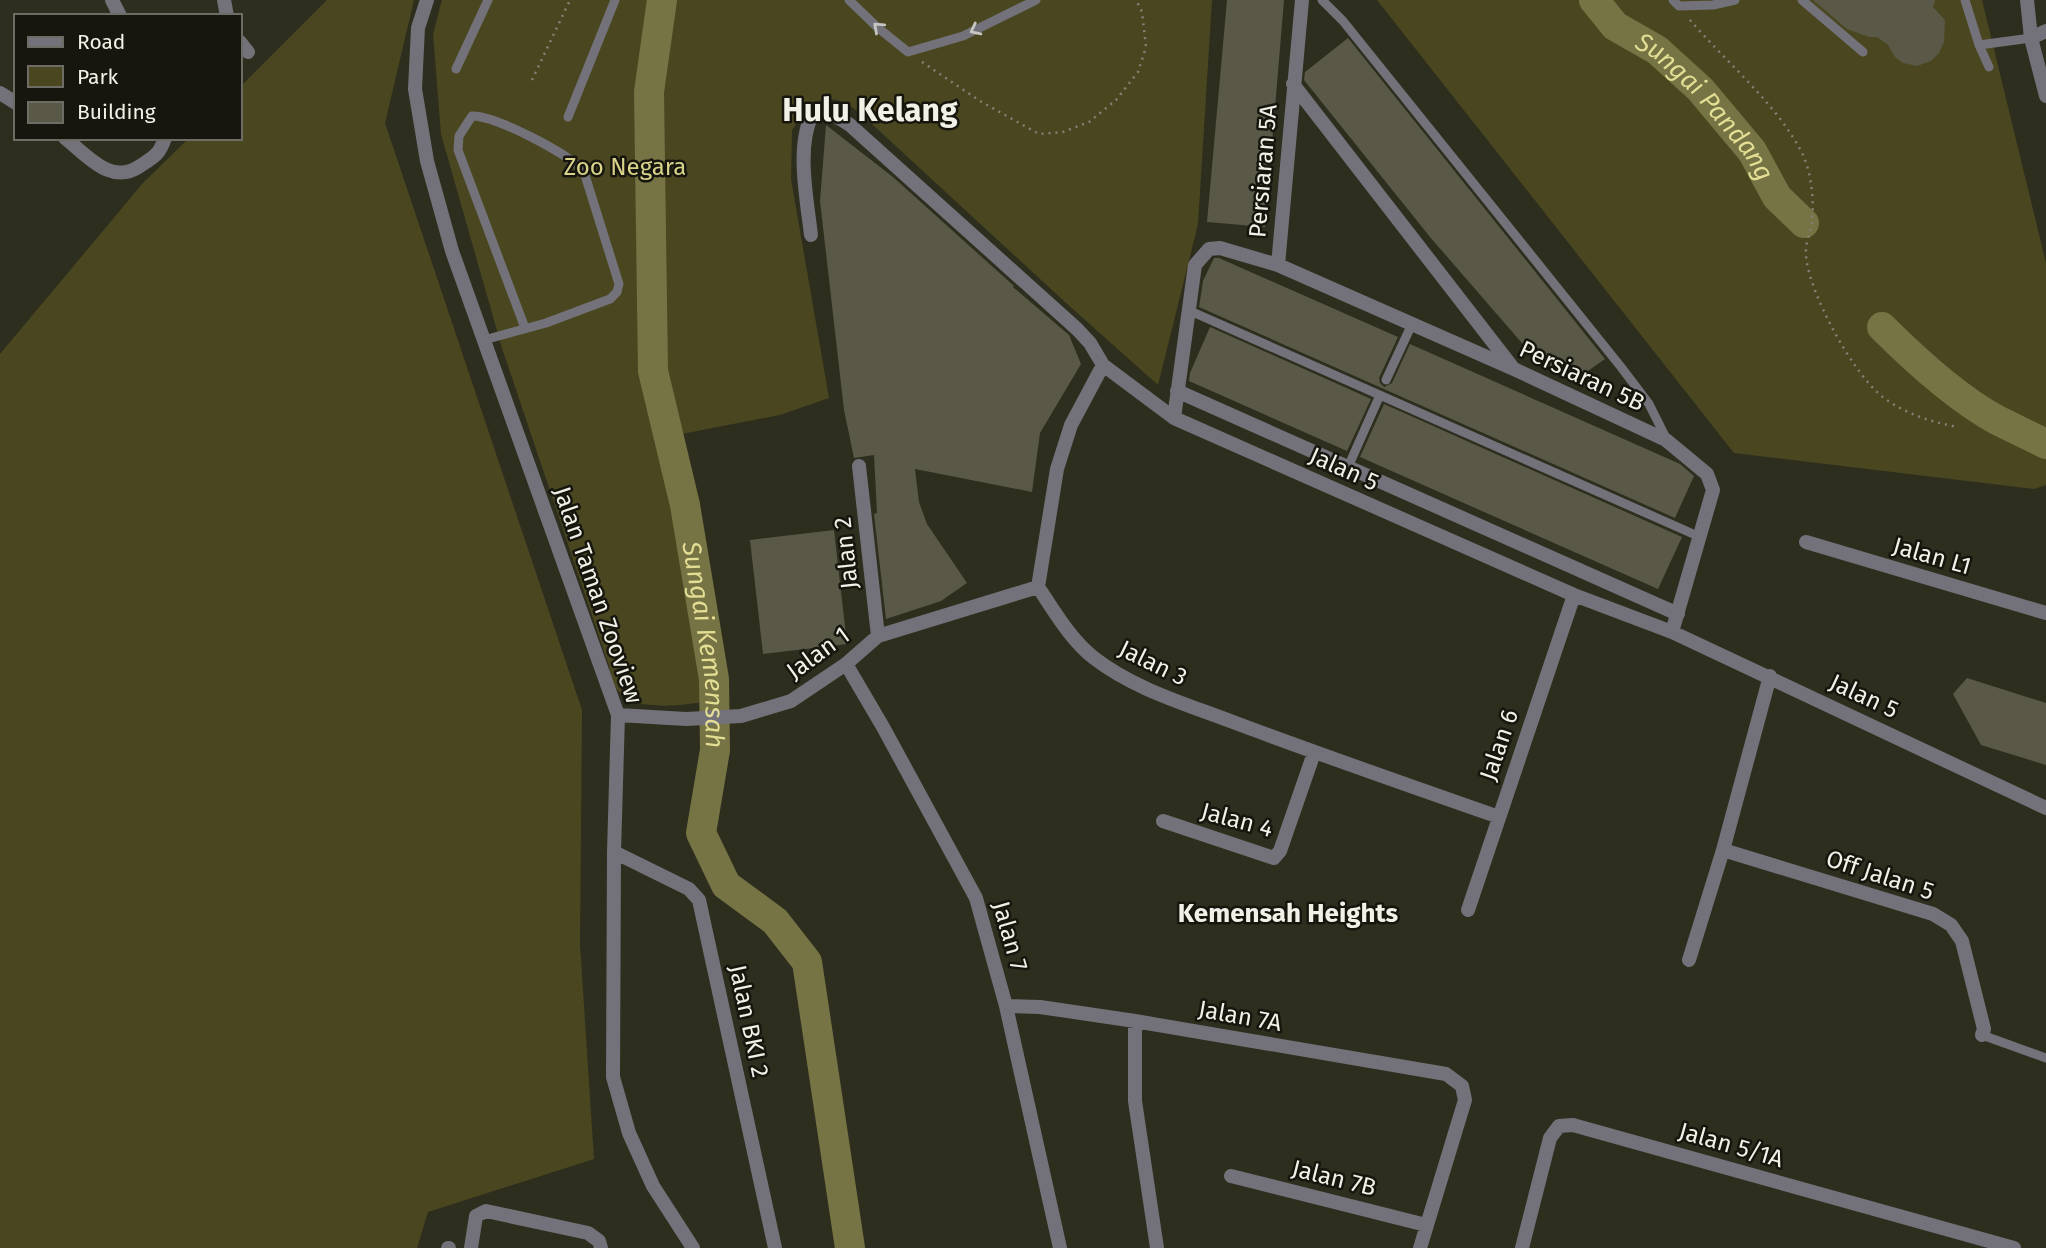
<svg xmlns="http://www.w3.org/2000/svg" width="2046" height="1248" viewBox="0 0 2046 1248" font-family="'Fira Sans',sans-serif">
  <rect width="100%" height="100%" fill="#2e2e1e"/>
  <path fill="#4a4720" d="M 327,0 L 414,0 L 385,123 L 582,710 L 580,945 L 594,1159 L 428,1212 L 417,1248 L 0,1248 L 0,354 L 143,183 L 189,138 L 240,138 L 240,87 Z
    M 442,0 L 1212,0 L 1198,224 L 1158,385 L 1065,302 L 861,114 C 841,98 834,96 809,103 L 792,130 L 791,179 L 829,398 L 780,415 L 661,438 L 707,609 L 720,700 C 691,703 627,718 613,682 C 611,678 610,671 609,666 L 502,348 L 441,134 L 433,34 Z
    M 1377,0 L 1982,0 L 2046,263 L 2046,485 L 2034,489 L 1734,453 Z"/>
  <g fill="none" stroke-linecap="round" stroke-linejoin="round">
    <g stroke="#767345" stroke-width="30">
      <path id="s1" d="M 662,0 L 649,92 L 653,371 L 685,505 L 714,679 L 715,750 L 701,833 L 726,885 L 775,921 L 807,962 L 850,1248"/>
      <path id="s2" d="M 1594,0 L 1615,26 L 1657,50 L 1700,89 L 1752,151 L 1777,197 L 1804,223"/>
      <path d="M 1882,327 C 1915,360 1955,397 1997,420 C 2013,428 2030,436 2046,444"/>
    </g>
  </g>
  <path fill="#5a5948" d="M 1227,0 L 1284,0 L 1265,227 L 1207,222 Z
    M 1813,0 L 1935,0 L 1933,7 L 1945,20 L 1944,42 L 1939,53 L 1931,61 L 1917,66 L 1903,63 L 1895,57 L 1888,45 L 1877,37 L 1869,37 L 1847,29 Z
    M 1348,38 L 1605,359 L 1572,382 L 1527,349 L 1430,237 L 1304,80 L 1305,72 Z
    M 826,125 L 893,177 L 1014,286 L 1013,287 L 1069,335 L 1081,364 L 1040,433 L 1032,492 L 915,469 L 919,502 L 927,524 L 967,583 L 941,601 L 886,619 L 874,514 L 877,513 L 874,455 L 854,458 L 844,410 L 820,201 Z
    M 1214,258 L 1219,258 L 1398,337 L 1379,378 L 1380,383 L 1384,387 L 1392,383 L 1410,344 L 1680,464 L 1694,476 L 1675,518 L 1199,307 L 1203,281 Z
    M 1210,327 L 1371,399 L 1347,451 L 1189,381 L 1190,373 Z
    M 1384,404 L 1682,537 L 1658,589 L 1360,457 Z
    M 834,530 L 847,644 L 763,654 L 750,540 Z
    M 1967,678 L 2046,703 L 2046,765 L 1981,745 L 1953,694 Z"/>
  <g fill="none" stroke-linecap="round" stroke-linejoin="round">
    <path stroke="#828275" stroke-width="2.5" stroke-dasharray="2 5" stroke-linecap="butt" d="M 1690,20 C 1725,61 1779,106 1803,155 C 1812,175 1814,202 1812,223 C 1810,233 1805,244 1806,255 C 1808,292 1854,376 1884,398 C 1906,414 1931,422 1958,427
      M 922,62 L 980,101 L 1039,134 L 1063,132 L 1089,122 L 1116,100 L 1138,72 L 1146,47 L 1142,12 L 1136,0
      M 532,80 L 570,0"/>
    <path stroke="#73727a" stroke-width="9" d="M 849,0 L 877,27 L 908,52 L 963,36 L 1036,0
      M 1322,0 L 1343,21 L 1621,367 L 1649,404 L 1666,438
      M 1673,0 L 1679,6 L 1713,5 L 1735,0
      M 1802,0 L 1863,52
      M 1965,0 L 1979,45 L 1989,67
      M 1979,45 L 2031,38
      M 456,69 L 488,0
      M 568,117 L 615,0
      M 1188,310 L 1700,537
      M 484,340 L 546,323 L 610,299 L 617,292 L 619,284 L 584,172 C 570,154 494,115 472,116 L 459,136 L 458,150 L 525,328
      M 1386,380 L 1412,324
      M 1348,467 L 1380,395
      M 1982,1035 L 2046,1058"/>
    <path stroke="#73727a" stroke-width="14" d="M 112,0 L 120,16
      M 224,0 L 227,16
      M 427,0 L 418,28 L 415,89 L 427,161 L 452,251 L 618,715 L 614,852 L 613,1077 L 629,1133 L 653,1186 L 693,1248
      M 2027,0 L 2031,38 L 2046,96
      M 2031,38 L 2046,31
      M 240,42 L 248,52
      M 1293,84 L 1513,368
      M 0,93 L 16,103
      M 65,138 C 88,156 111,186 140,166 C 155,156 159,155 165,138
      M 811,235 C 807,200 796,147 812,115 C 828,110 837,116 850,125 L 1077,329 L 1090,343 L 1103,365 L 1174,418 L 1574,595 L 1672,632 L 2046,808
      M 1278,265 L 1302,0
      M 1103,365 L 1071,425 L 1057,469 L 1038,587 C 1055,612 1070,639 1094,658 C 1134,689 1186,704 1233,722 C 1321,755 1410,786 1499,817
      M 1177,391 L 1678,614
      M 1174,418 L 1195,265 L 1209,249 L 1220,248 L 1278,265 L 1514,369 L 1666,440 L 1707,474 L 1713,490 L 1672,632
      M 859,466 L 878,636
      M 1806,542 L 2046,613
      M 846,664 L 883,727 L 976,898 L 1006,1006 L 1060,1248
      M 618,715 L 686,719 L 741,716 L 791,701 L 846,664 L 878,636 L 1038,587
      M 1163,821 L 1274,858 L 1280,851 L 1314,753
      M 1723,850 L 1933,914 L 1951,925 L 1962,941 L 1984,1029 L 1982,1035
      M 614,852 L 689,889 L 699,900 L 775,1248
      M 1468,910 L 1574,595
      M 1689,960 L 1723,850 L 1770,676
      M 1006,1006 L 1040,1007 L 1135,1021 L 1446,1074 L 1462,1086 L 1465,1100 L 1420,1248
      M 1135,1021 L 1135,1101 L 1157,1248
      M 1231,1176 L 1426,1225
      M 448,1248 L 449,1248
      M 471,1248 L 476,1216 L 486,1211 L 588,1233 L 599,1241 L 601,1248
      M 1522,1248 L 1550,1138 L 1559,1126 L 1573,1125 L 2014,1248"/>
  </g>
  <defs><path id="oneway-chevron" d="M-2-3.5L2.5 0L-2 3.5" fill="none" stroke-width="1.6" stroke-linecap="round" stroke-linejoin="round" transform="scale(1.75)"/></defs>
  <g stroke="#c5c5c1">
    <use href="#oneway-chevron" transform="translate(878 27) rotate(-138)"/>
    <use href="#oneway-chevron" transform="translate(975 30) rotate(153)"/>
  </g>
  <g text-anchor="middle" stroke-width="5" stroke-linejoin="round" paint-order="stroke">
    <g font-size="24" fill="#d8d389" stroke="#16150e">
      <text x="625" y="175">Zoo Negara</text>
    </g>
    <g font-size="24" fill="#f1f1e7" stroke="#16150e">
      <text transform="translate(1263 171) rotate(-85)" y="8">Persiaran 5A</text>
      <text transform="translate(1582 376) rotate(25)" y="8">Persiaran 5B</text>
      <text transform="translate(1344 469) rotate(24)" y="8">Jalan 5</text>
      <text transform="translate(846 553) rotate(-96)" y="8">Jalan 2</text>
      <text transform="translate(1932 556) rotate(16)" y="8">Jalan L1</text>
      <text transform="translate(598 595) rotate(71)" y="8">Jalan Taman Zooview</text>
      <text transform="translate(818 653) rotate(-36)" y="8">Jalan 1</text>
      <text transform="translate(1153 663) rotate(26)" y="8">Jalan 3</text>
      <text transform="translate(1864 696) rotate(25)" y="8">Jalan 5</text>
      <text transform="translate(1499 745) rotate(-71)" y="8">Jalan 6</text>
      <text transform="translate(1237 820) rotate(15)" y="8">Jalan 4</text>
      <text transform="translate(1880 875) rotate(18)" y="8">Off Jalan 5</text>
      <text transform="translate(1010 936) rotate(74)" y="8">Jalan 7</text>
      <text transform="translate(1240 1016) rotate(10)" y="8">Jalan 7A</text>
      <text transform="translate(749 1021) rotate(78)" y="8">Jalan BKI 2</text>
      <text transform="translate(1731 1145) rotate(16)" y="8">Jalan 5/1A</text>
      <text transform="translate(1334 1178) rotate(14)" y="8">Jalan 7B</text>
    </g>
    <g font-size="26" font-style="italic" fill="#e3de94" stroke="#16150e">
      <text dy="9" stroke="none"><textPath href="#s2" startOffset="156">Sungai Pandang</textPath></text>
      <text dy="9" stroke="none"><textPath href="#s1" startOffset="651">Sungai Kemensah</textPath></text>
    </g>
    <g font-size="26" font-weight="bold" fill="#f1f1e7" stroke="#16150e">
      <text x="1288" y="922">Kemensah Heights</text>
    </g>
    <g font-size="32" font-weight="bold" fill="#f1f1e7" stroke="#16150e">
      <text x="870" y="121">Hulu Kelang</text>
    </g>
  </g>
  <rect x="14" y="14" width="228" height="126" fill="#16150e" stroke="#6e6d65" stroke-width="2"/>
  <rect x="28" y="37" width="35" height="10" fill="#73727a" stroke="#6e6d65" stroke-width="2"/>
  <text x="77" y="49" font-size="21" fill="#f1f1e7">Road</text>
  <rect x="28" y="66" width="35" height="21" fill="#4a4720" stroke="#6e6d65" stroke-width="2"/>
  <text x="77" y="84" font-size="21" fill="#f1f1e7">Park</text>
  <rect x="28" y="102" width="35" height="21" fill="#5a5948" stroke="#6e6d65" stroke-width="2"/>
  <text x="77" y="119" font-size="21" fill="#f1f1e7">Building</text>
</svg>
